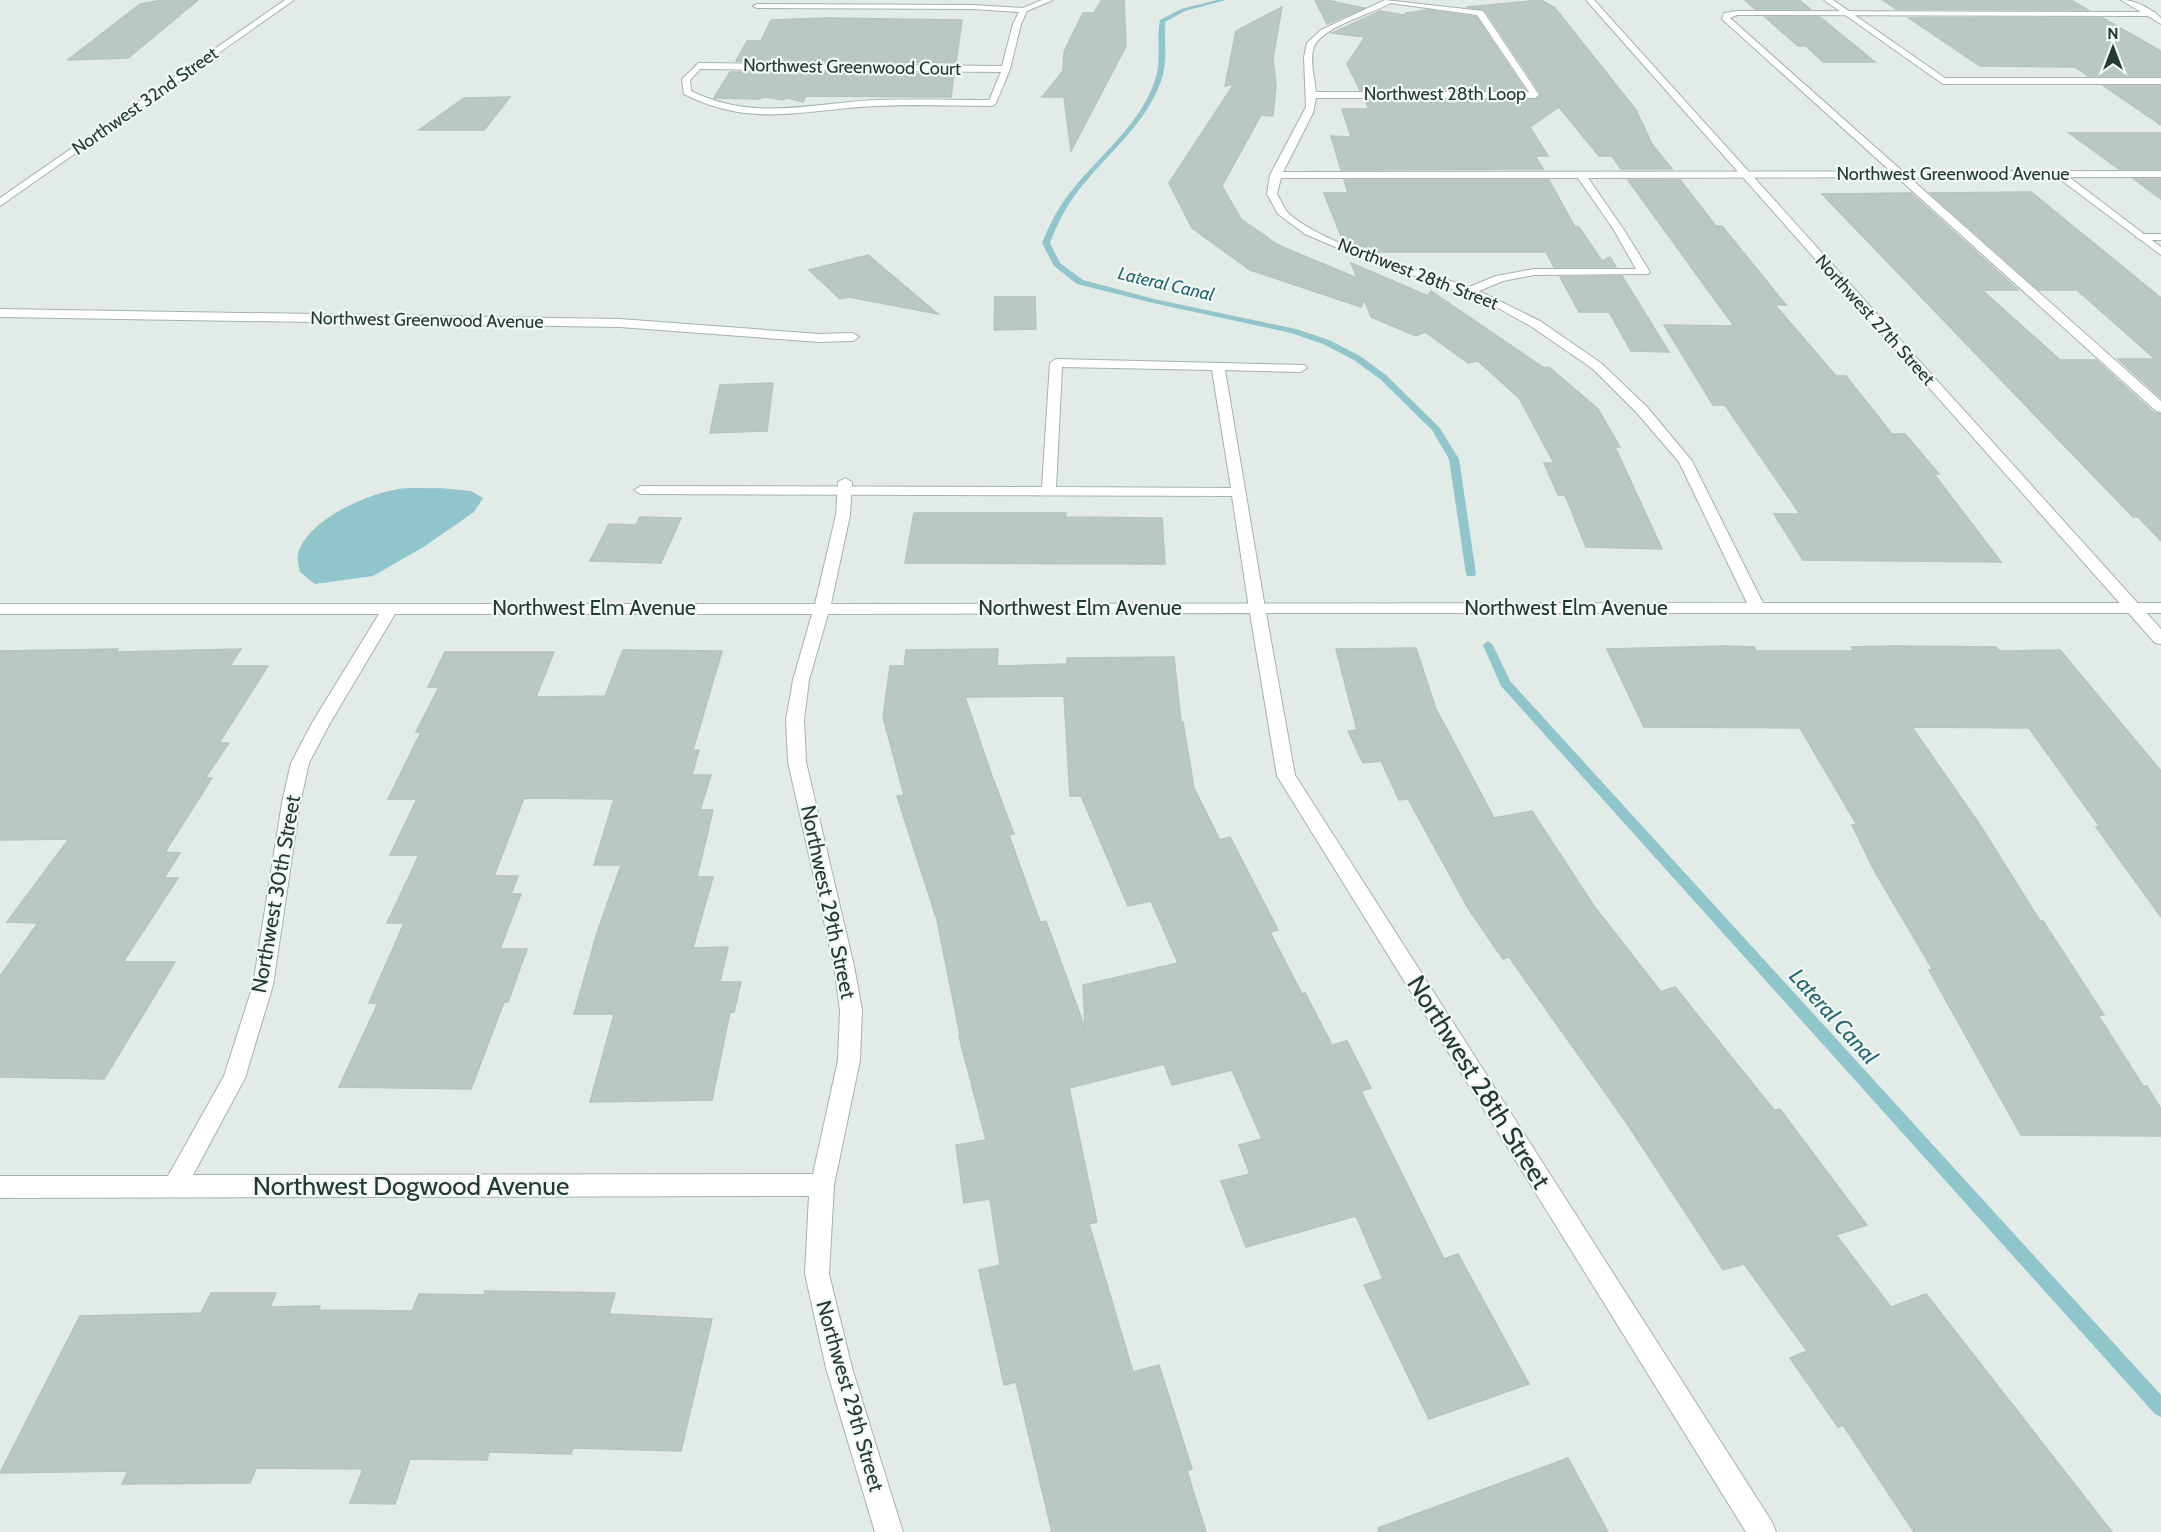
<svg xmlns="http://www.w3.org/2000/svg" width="2161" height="1532" viewBox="0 0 2161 1532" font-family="Cabin,sans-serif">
  <rect width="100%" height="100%" fill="#e2ebe6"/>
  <path fill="#8ec6cc" d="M 440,488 L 471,491 L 483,498 L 474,512 L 425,546 L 373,576 L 315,584 L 300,572 C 299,567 297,559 298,554 C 307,520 367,494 398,489 C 411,487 426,489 440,488 Z"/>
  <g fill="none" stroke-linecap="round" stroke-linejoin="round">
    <path fill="#8ec6cc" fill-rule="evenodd" d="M 1217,0 L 1226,0 L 1185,11 L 1165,22 C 1164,41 1168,62 1161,81 C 1144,129 1101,158 1073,198 C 1063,212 1056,227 1050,243 L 1060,263 L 1083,280 L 1154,299 L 1296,329 L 1329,340 L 1360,356 L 1386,375 L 1439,427 L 1459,459 L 1476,574 L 1475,576 L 1467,576 L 1466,574 L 1449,459 L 1432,430 L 1380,379 L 1354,360 L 1323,344 L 1291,333 L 1153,303 L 1077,284 L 1054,266 L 1042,243 C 1049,226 1057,209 1069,194 C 1098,156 1140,126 1155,80 C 1162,60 1156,39 1160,20 L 1181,9 Z
      M 1488,641 L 1493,645 L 1510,681 L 2161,1395 L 2161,1417 L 2155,1414 L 1501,686 L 1483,645 Z"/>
  </g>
  <path fill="#bac8c2" stroke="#b5c4bd" stroke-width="1.5" fill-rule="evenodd" d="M 163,0 L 198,0 L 128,58 L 68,60 L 140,4 Z
    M 1102,0 L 1124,0 L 1126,46 L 1071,151 L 1064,97 L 1042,97 L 1063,71 L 1064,52 L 1083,13 L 1094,13 Z
    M 1315,0 L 1326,0 L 1364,8 L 1327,24 Z
    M 1541,0 L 1555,8 L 1636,110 L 1652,144 L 1672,169 L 1621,169 L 1612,156 L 1599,156 L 1559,107 L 1530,127 L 1548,156 L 1535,156 L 1543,169 L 1341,170 L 1331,136 L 1351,137 L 1342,109 L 1369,109 L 1365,100 L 1535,100 L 1540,97 L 1541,94 L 1485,10 L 1466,7 Z
    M 1745,0 L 1799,0 L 1810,9 L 1755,9 Z
    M 1883,0 L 2071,0 L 2088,10 L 1896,9 Z
    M 1282,7 L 1273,58 L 1276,86 L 1273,116 L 1261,115 L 1222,186 L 1241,219 L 1278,245 L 1357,278 L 1351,263 L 1428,296 L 1431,291 L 1544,368 L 1549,367 L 1598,409 L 1620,447 L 1615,447 L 1662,549 L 1586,547 L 1565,495 L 1558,495 L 1544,463 L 1554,463 L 1519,398 L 1478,361 L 1468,363 L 1425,332 L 1416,336 L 1371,317 L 1364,299 L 1361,307 L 1250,270 L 1192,228 L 1169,183 L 1234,84 L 1225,86 L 1236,31 Z
    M 1428,10 L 1476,17 L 1525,90 L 1360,90 L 1347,64 L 1365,37 L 1332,33 L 1380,11 L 1404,15 L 1406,13 Z
    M 1765,17 L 1820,17 L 1875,62 L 1823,62 L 1806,46 L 1798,46 Z
    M 827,18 L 962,20 L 956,63 L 736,61 L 747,41 L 761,41 L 771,20 Z
    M 1909,18 L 2103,18 L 2161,51 L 2161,76 L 2088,76 L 2075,67 L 1980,66 Z
    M 730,72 L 954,74 L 951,97 L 806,96 L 803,102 L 788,98 L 782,100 L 765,97 L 759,99 L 714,98 Z
    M 2104,86 L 2161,86 L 2161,125 Z
    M 510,97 L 484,130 L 419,130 L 464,98 Z
    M 2069,133 L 2161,133 L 2161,169 L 2119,169 Z
    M 2134,179 L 2161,179 L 2161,199 Z
    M 1344,180 L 1549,180 L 1575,227 L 1579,227 L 1602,261 L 1610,257 L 1616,267 L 1554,267 L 1546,252 L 1368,252 L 1343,241 L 1324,193 L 1348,193 Z
    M 1628,180 L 1680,180 L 1716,226 L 1722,226 L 1786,305 L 1775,305 L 1836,376 L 1846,376 L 1892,434 L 1905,434 L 1939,474 L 1934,474 L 2001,562 L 1803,560 L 1774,514 L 1800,514 L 1725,405 L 1713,405 L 1664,325 L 1734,326 Z
    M 2031,192 L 2161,298 L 2161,398 L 2118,359 L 2155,359 L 2077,290 L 2039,290 L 1930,193 Z
    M 1911,193 L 2018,290 L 1982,290 L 2060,360 L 2096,360 L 2154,413 L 2161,414 L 2161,541 L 2138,517 L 2133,517 L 1822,194 Z
    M 868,255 L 938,314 L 849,297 L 840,299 L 809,270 Z
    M 1622,276 L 1669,352 L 1631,351 L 1609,312 L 1579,312 L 1560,277 Z
    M 995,297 L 1035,297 L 1036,329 L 994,330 Z
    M 773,383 L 767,431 L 710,433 L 720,385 Z
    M 914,513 L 1066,513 L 1065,517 L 1162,518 L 1165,564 L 905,563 Z
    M 640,517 L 681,518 L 661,563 L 590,561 L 609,524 L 636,525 Z
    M 1726,646 L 1754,647 L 1756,651 L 1854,651 L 1851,647 L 1893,646 L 1996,647 L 2000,651 L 2060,650 L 2161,771 L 2161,917 L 2096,827 L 2100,827 L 2029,728 L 1912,727 L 1982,828 L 2040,921 L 2043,921 L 2104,1015 L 2098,1015 L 2143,1086 L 2147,1086 L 2161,1109 L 2161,1136 L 2021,1135 L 1929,970 L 1933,970 L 1875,872 L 1852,825 L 1857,825 L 1800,728 L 1644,727 L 1607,649 Z
    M 1416,648 L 1436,709 L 1494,818 L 1532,811 L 1594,906 L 1661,992 L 1675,987 L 1774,1110 L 1780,1109 L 1867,1225 L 1836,1235 L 1891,1307 L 1926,1294 L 2112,1532 L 1914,1532 L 1843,1425 L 1838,1427 L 1790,1358 L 1807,1351 L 1744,1264 L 1723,1270 L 1626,1122 L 1509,957 L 1503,959 L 1468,908 L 1408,799 L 1399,800 L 1381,761 L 1363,763 L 1348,731 L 1357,730 L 1336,649 Z
    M 118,649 L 116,652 L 241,649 L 230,666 L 268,666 L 219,743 L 229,743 L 205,778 L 212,778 L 165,852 L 180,853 L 164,878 L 178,878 L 123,962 L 175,962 L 104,1079 L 0,1077 L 0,976 L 38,923 L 7,922 L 69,839 L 0,840 L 0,651 Z
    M 998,649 L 997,666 L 1067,664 L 1067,658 L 1174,657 L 1181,722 L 1183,722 L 1194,788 L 1220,840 L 1230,837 L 1278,930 L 1270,932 L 1302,994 L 1305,993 L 1332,1045 L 1347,1041 L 1371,1088 L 1361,1091 L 1444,1259 L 1458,1254 L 1529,1384 L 1429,1419 L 1364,1285 L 1383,1279 L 1356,1216 L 1246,1247 L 1221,1181 L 1250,1174 L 1239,1145 L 1262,1139 L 1232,1070 L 1172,1085 L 1164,1064 L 1069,1088 L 1097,1222 L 1089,1224 L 1133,1372 L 1159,1365 L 1192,1469 L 1187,1471 L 1206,1532 L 1052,1532 L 1016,1382 L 1004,1385 L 979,1270 L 1000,1265 L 990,1199 L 964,1203 L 956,1145 L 986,1140 L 959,1036 L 960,1035 L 937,920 L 897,796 L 904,795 L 883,717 L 890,666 L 904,666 L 906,650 ZM 1064,696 L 1070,796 L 1081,796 L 1128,906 L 1151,901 L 1178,963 L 1083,985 L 1085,1028 L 1046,921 L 1040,922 L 1009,835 L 1014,834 L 992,776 L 965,697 Z
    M 623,650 L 722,651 L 693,750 L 699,750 L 692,775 L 711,775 L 700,810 L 713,810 L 697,877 L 713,877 L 693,948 L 728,947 L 720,982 L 741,982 L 734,1012 L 730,1012 L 712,1100 L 590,1102 L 614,1014 L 574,1014 L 597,933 L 621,865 L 594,865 L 614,799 L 524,798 L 494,876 L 518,876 L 511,894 L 521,894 L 500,949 L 527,949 L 508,1002 L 504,1002 L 471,1089 L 339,1087 L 378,1003 L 369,1003 L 404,923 L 387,923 L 419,855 L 390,855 L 417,799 L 388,799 L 421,732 L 416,732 L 439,687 L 428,687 L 445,652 L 554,652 L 536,697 L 605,696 Z
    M 485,1291 L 615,1293 L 609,1314 L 712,1319 L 681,1451 L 573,1448 L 571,1454 L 489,1452 L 487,1460 L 410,1459 L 395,1504 L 350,1503 L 363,1469 L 256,1468 L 250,1483 L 122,1484 L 128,1471 L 0,1473 L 80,1316 L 201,1313 L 211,1293 L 276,1293 L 270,1307 L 320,1306 L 319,1310 L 412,1311 L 419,1294 L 484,1295 Z
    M 1568,1458 L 1608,1532 L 1379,1532 L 1378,1528 Z"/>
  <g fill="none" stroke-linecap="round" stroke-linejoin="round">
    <g stroke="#a5b2ad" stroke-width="2">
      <path id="service" d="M 1737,11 L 2155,12 L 2156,14 L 2152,16 L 1737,15 L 1730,18 L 2161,401 L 2161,412 L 2156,411 L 1722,19 L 1724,13 Z
        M 699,63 L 703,66 L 690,80 L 691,91 C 754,122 810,103 877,100 C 915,99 954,100 992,100 L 996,103 L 992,106 C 954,106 915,104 877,106 C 805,109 753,129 684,94 L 682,79 Z
        M 2161,234 L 2161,240 L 2141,240 L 2136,237 L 2141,234 Z
        M 1056,359 L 1305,365 L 1307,368 L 1301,372 L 1225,370 L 1265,608 L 1263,611 L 1257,613 L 1249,608 L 1232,496 L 641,494 L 634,490 L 641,486 L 1042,487 L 1050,363 ZM 1062,367 L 1212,370 L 1231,488 L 1056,487 Z"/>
    </g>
    <g stroke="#a5b2ad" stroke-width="2">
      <path id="minor" d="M 285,0 L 294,0 L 0,206 L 0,198 Z
        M 1042,0 L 1053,0 L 1027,11 L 1021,24 L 1010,69 L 996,103 L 992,106 L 988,103 L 1001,72 L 699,69 L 695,66 L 699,63 L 1002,66 L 1013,24 L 1019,12 L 973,9 L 757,8 L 753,6 L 757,4 L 973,5 L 1023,8 Z
        M 1385,0 L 1483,11 L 1539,95 L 1535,98 L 1316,98 L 1313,113 L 1283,172 L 2161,171 L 2161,177 L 2069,177 L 2161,247 L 2161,255 L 2057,177 L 1588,178 L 1624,230 L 1650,272 L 1648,274 L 1534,275 L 1503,281 L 1479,291 L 1540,321 L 1601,363 L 1647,407 L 1692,461 L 1763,603 L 2161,603 L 2161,613 L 1266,613 L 1295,775 L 1772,1522 L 1776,1532 L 1746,1532 L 1277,776 L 1250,613 L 828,614 L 809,680 L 804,720 L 806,762 L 854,966 L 862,1010 L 860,1060 L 834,1185 L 829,1274 L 852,1368 L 903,1532 L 875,1532 L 826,1368 L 805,1274 L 809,1196 L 0,1198 L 0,1176 L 168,1176 L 224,1076 L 253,985 L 282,803 L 291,763 L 312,723 L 379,614 L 0,614 L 0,604 L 815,604 L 836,515 L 838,482 L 845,478 L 852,482 L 850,515 L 831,604 L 1747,603 L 1679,462 L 1637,413 L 1593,369 L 1532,327 L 1484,300 L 1347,252 L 1305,234 L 1278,214 L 1267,194 L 1270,175 L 1306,107 L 1304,57 L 1307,43 L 1321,30 ZM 1391,3 L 1477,15 L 1529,92 L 1316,92 C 1315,79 1310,64 1313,50 C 1317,28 1372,14 1391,3 ZM 1281,178 L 1578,178 L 1614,230 L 1636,269 L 1534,269 L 1496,276 L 1469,287 C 1419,270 1328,247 1289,214 C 1284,209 1281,200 1277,194 ZM 395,614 L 812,614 L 793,680 L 786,720 L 788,762 L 834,966 L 840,1010 L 838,1060 L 813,1174 L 193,1175 L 245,1078 L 273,985 L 300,803 L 309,763 L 330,723 Z
        M 1824,0 L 1833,0 L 1945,78 L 2161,78 L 2161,84 L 1943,84 Z
        M 2121,0 C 2136,0 2150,8 2161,18 L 2161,24 Z
        M 0,309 L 620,319 L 819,334 L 853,333 L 859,337 L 853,341 L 819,342 L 620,327 L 0,317 Z"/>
    </g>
    <g stroke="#a5b2ad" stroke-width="2">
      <path id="tertiary" d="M 1586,0 L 1594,0 L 2161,629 L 2161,644 L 2155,643 Z"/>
    </g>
    <use href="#service" fill="#fff" fill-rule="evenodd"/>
    <use href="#minor" fill="#fff" fill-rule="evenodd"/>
    <use href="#tertiary" fill="#fff" fill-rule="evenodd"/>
  </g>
  <g text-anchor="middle" stroke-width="4.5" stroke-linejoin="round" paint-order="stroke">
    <g font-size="18" fill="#233a33" stroke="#f2f8f4">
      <text transform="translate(852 67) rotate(1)" y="6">Northwest Greenwood Court</text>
      <text x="1445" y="100">Northwest 28th Loop</text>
      <text transform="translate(145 101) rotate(-35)" y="6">Northwest 32nd Street</text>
      <text x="1953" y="180">Northwest Greenwood Avenue</text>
      <text transform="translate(1418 274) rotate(21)" y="6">Northwest 28th Street</text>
      <text transform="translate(427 320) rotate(1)" y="6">Northwest Greenwood Avenue</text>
      <text transform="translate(1875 320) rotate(48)" y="6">Northwest 27th Street</text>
    </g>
    <g font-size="18" font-style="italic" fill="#226972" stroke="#f2f8f4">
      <text transform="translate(1166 284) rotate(13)" y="6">Lateral Canal</text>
    </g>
    <g font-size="21" fill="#233a33" stroke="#f2f8f4">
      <text x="594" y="615">Northwest Elm Avenue</text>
      <text x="1080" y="615">Northwest Elm Avenue</text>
      <text x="1566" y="615">Northwest Elm Avenue</text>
      <text transform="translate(276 894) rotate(-80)" y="7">Northwest 30th Street</text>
      <text transform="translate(828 902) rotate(78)" y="7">Northwest 29th Street</text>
      <text transform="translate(850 1396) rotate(74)" y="7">Northwest 29th Street</text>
    </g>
    <g font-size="22" font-style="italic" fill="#226972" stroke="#f2f8f4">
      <text transform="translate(1834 1016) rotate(48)" y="8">Lateral Canal</text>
    </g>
    <g font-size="26" fill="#233a33" stroke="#f2f8f4">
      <text transform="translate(1479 1082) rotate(58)" y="9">Northwest 28th Street</text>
      <text x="411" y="1195">Northwest Dogwood Avenue</text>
    </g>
  </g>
  <g transform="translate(2113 48)" stroke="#f2f8f4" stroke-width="4.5" paint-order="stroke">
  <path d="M0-4.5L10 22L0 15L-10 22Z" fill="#233a33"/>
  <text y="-9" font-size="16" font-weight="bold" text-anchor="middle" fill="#233a33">N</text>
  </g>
</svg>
